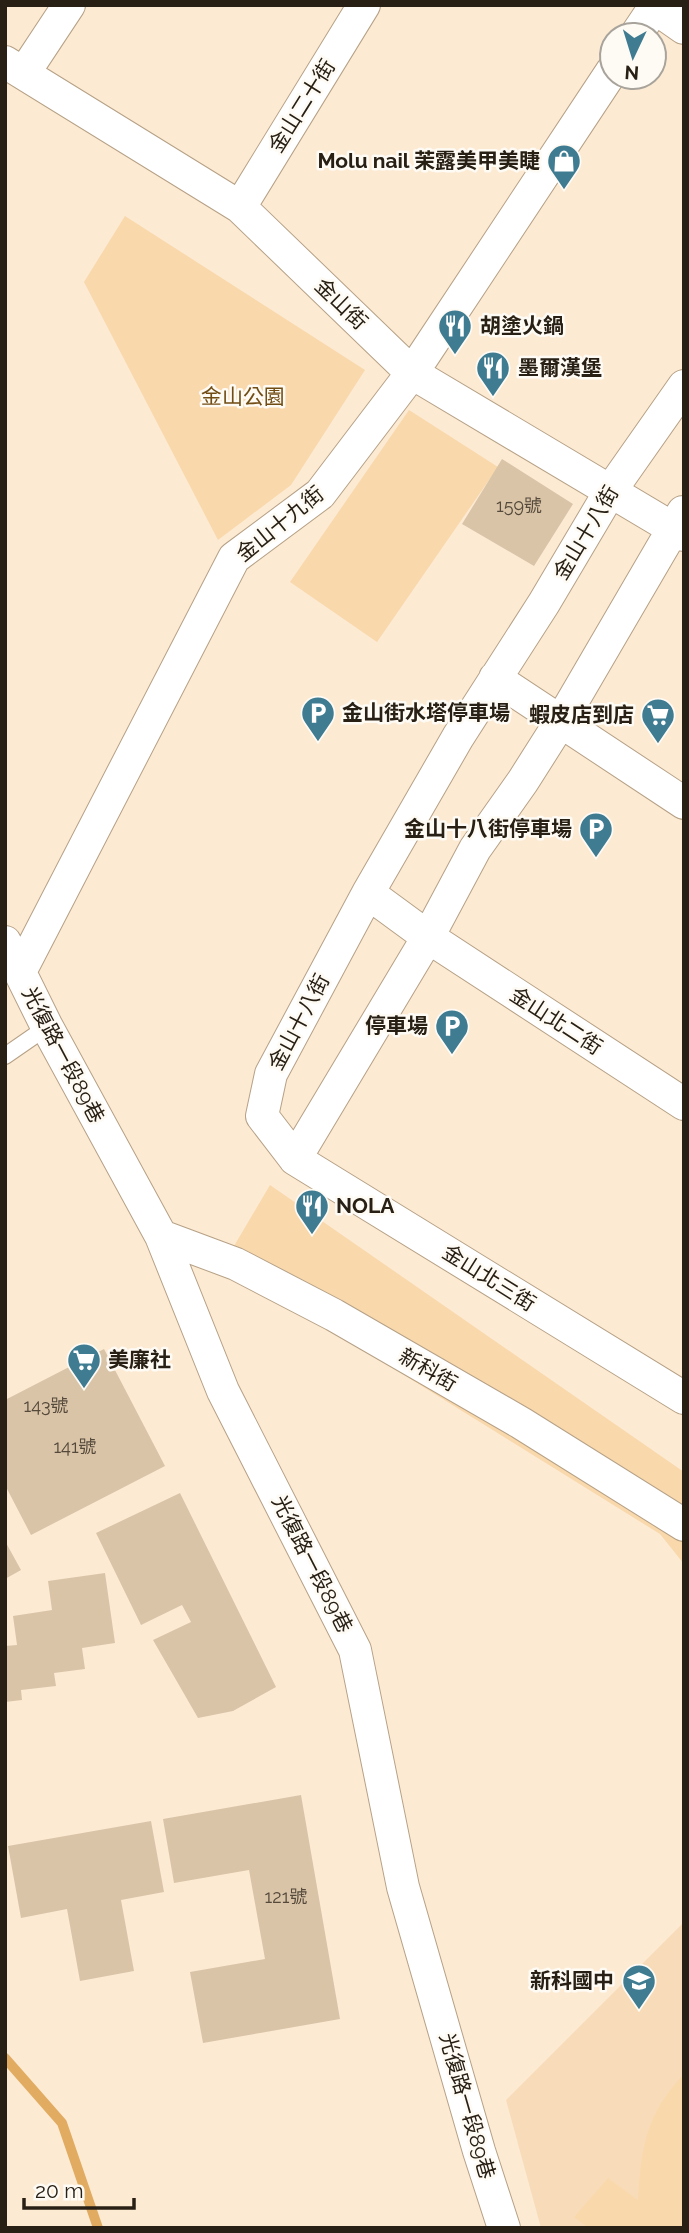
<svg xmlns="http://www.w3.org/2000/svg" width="689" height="2233" viewBox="0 0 689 2233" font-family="Raleway,'Noto Sans TC',sans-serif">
  <rect width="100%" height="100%" fill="#fcead3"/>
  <path fill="#f8dcb9" d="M 684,1922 L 684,2228 L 541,2228 L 506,2100 Z"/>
  <path fill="#f9d8ac" d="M 125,216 L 365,370 L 291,485 L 218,540 L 84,282 Z
    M 409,410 L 498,467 L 377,642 L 290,582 Z
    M 270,1185 L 684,1472 L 684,1564 L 660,1534 L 224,1263 Z
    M 684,2074 L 684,2228 L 588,2228 L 574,2217 L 608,2178 L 638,2200 C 641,2147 646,2114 684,2074 Z"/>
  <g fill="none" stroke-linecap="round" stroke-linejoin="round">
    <path stroke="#e1ac61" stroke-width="10" d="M 5,2058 L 62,2123 L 98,2228"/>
  </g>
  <path fill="#dac4a8" d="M 502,459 L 573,504 L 534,566 L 462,524 Z
    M 104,1349 L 165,1466 L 31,1535 L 5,1485 L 5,1400 Z
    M 180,1493 L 276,1687 L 233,1711 L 198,1718 L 153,1640 L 191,1622 L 182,1605 L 141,1625 L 96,1533 Z
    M 5,1541 L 21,1570 L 5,1579 Z
    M 105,1573 L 115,1643 L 82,1648 L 85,1669 L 54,1673 L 56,1686 L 21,1690 L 22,1700 L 5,1702 L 5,1646 L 17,1645 L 13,1616 L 52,1610 L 48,1581 Z
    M 301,1795 L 340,2019 L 203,2043 L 190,1972 L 265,1959 L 249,1870 L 174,1883 L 163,1819 Z
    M 151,1821 L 164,1892 L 121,1900 L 134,1971 L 80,1981 L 67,1909 L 21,1918 L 8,1846 Z"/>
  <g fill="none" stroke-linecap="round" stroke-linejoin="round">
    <g stroke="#b6a186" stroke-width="18">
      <path id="service" d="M 5,1056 L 47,1027"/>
    </g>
    <g stroke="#b6a186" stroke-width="34">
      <path id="minor" d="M 651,5 L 684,28
        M 636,35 L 654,8
        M 5,62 L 240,207 L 412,373 L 684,535
        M 24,73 L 69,5
        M 240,207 L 364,5
        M 684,386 L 611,490 L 544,603 L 458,737 L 368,893 L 271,1074 L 262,1116 L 295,1159 L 684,1398
        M 495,678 L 684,803
        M 368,893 L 428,937 L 684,1104
        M 5,942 L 47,1027 L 161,1236 L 223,1391 L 355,1650 L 403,1887 L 479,2151 L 504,2228
        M 20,972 L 234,558 L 320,494 L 412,373 L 612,71
        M 295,1159 L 428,937 L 475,849 L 523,781 L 561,721 L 683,512
        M 161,1236 L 236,1264 L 334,1315 L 521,1423 L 684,1525"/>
    </g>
    <use href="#service" stroke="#fff" stroke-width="16"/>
    <use href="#minor" stroke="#fff" stroke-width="32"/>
  </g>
  <defs>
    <g id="shop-pin" transform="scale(1.75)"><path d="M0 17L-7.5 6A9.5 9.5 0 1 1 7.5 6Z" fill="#3f7c92" stroke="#fefaf4"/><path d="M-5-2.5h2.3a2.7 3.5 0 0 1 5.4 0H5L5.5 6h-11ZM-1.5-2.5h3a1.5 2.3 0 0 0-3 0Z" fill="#fff"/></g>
    <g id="restaurant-pin" transform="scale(1.75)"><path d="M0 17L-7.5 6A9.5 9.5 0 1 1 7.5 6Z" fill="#3f7c92" stroke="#fefaf4"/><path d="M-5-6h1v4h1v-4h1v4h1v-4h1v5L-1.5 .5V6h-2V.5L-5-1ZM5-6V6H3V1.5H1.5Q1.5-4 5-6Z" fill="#fff"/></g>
    <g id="parking-pin" transform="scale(1.75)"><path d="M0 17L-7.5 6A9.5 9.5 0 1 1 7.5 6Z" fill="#3f7c92" stroke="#fefaf4"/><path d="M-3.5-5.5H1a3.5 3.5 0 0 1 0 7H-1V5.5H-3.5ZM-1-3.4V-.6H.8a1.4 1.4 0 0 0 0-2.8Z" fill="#fff"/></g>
    <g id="supermarket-pin" transform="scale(1.75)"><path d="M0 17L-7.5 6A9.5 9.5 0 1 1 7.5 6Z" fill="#3f7c92" stroke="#fefaf4"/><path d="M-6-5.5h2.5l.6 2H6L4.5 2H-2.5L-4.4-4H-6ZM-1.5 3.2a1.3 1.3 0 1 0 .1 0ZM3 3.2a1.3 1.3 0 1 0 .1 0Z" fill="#fff"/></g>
    <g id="school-pin" transform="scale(1.75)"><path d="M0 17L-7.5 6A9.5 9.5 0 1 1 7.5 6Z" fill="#3f7c92" stroke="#fefaf4"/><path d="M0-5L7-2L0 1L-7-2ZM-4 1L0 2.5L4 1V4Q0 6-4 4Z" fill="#fff"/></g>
  </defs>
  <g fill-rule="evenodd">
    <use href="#shop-pin" x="564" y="161"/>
    <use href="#restaurant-pin" x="455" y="326"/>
    <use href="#restaurant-pin" x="493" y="368"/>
    <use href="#parking-pin" x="318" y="713"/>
    <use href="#supermarket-pin" x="658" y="715"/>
    <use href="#parking-pin" x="596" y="829"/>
    <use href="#parking-pin" x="452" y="1026"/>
    <use href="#restaurant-pin" x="312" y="1206"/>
    <use href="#supermarket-pin" x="84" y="1360"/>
    <use href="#school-pin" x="639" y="1981"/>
  </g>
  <g text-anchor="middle" stroke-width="5" stroke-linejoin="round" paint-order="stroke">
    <g font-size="18" fill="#54493a">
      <text x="519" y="512">159號</text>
      <text x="46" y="1412">143號</text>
      <text x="75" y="1453">141號</text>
      <text x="286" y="1903">121號</text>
    </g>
    <g font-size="21" fill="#282015" stroke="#fefaf4">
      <text transform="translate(302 106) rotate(-58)" y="7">金山二十街</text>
      <text transform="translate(341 304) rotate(44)" y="7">金山街</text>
      <text transform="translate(280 524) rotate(-39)" y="7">金山十九街</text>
      <text transform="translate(586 533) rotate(-59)" y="7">金山十八街</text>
      <text transform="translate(556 1021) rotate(33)" y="7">金山北二街</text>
      <text transform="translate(299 1022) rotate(-62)" y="7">金山十八街</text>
      <text transform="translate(63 1055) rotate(62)" y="7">光復路一段89巷</text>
      <text transform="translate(489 1278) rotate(32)" y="7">金山北三街</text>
      <text transform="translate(428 1370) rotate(30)" y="7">新科街</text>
      <text transform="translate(312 1564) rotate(63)" y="7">光復路一段89巷</text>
      <text transform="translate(467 2106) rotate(74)" y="7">光復路一段89巷</text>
    </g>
    <g font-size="21" font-weight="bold" fill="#282015" stroke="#fefaf4" text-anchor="end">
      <text x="540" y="168">Molu nail 茉露美甲美睫</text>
      <text x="480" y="333" text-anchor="start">胡塗火鍋</text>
      <text x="518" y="375" text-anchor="start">墨爾漢堡</text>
      <text x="342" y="720" text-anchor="start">金山街水塔停車場</text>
      <text x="634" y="722">蝦皮店到店</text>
      <text x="572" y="836">金山十八街停車場</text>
      <text x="428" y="1033">停車場</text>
      <text x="336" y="1213" text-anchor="start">NOLA</text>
      <text x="108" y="1367" text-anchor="start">美廉社</text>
      <text x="614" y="1988">新科國中</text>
    </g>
    <g font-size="21" fill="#714d14" stroke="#fefaf4">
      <text x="243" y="404">金山公園</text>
    </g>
  </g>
  <rect width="689" height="2233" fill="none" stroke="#282015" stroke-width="14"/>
  <g transform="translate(633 56) rotate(184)"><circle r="33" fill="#fefaf4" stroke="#a8a39b" stroke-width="2"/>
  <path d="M0-5L12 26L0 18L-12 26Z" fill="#3f7c92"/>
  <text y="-10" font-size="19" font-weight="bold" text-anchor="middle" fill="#282015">N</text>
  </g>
  <path d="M24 2198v10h110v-10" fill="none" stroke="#282015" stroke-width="3.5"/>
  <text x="35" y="2198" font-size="21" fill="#282015" stroke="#fefaf4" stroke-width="5" paint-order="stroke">20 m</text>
</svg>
